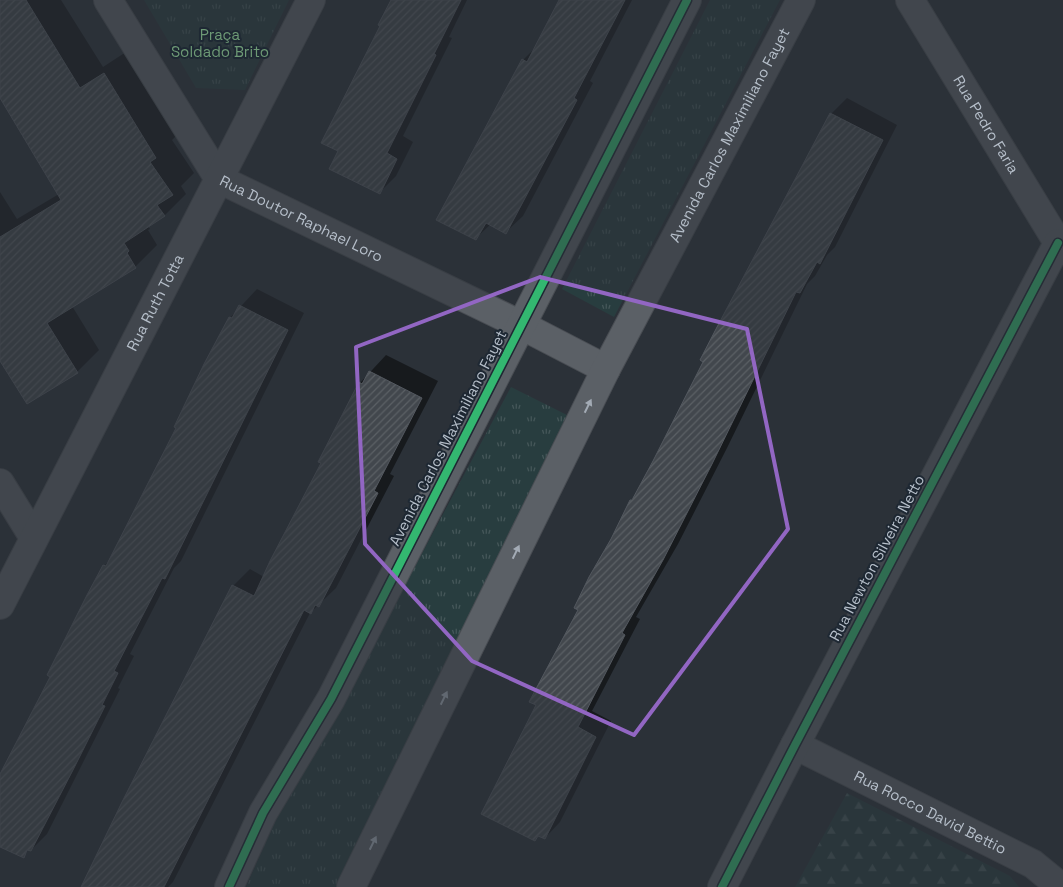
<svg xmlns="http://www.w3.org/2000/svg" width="1063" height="887" viewBox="0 0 1063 887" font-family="'Space Grotesk',sans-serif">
  <defs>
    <pattern id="grass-tufts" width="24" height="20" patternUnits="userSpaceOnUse" patternTransform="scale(1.25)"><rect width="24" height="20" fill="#283d3f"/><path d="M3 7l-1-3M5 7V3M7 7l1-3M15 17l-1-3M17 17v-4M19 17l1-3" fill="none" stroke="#455759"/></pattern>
    <pattern id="forest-firs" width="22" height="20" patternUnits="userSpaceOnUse" patternTransform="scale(1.25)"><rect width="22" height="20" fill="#283d3f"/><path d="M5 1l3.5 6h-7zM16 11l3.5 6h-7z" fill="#455759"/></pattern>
    <pattern id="building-hatch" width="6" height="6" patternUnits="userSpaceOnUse" patternTransform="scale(1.25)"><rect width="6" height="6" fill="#42474d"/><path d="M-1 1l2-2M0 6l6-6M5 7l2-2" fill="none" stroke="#5b6065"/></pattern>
  </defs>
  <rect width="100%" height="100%" fill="#2b3138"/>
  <path fill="url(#grass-tufts)" d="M 144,0 L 289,0 L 245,90 L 196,88 Z
    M 710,0 L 780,0 L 614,317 L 562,289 Z
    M 511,387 L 567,415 L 369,826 L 336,887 L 246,887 L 274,824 L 328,729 Z"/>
  <path fill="url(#forest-firs)" d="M 847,793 L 1010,876 L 1019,887 L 795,887 Z"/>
  <path fill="#0007" d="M 0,0 L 61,0 L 103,67 L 126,52 L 177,135 L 172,140 L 194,173 L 181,186 L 186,194 L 164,216 L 148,226 L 150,229 L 148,230 L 157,245 L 135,267 L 72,306 L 99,350 L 77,372 L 0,358 L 0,192 L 17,219 L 59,194 L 0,96 Z
    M 392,0 L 467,0 L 449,37 L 452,38 L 403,136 L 413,142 L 396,176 L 379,193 L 340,151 L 382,25 Z
    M 560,0 L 632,0 L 590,81 L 593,83 L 523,216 L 506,232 L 491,224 L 476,238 L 523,60 L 537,46 Z
    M 847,98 L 897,125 L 835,247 L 827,255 L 815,276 L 807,284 L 727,448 L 678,544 L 636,617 L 640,619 L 592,711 L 611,721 L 560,822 L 545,838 L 539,835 L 535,840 L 537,705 L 579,609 L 631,500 L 636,495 L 831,114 Z
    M 257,289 L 304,313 L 181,561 L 174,568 L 130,654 L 134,656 L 118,688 L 120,689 L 47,834 L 30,851 L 0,836 L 0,777 L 51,676 L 104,566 L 111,559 L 177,427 L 230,318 Z
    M 386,355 L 438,381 L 390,474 L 394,476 L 336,588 L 310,613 L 173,882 L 168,887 L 101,887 L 233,586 L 250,569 L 264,577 L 323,463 L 360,383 Z"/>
  <path fill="url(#building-hatch)" stroke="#53585f" d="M 0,0 L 26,0 L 80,88 L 104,73 L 156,158 L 150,162 L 173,195 L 157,205 L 165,216 L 124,243 L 129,251 L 127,253 L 136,268 L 47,323 L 78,373 L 27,404 L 0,361 L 0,237 L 61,200 L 0,98 Z
    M 391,0 L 461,0 L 434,54 L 436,55 L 387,153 L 397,159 L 380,194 L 329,169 L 338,151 L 321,143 L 380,26 L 378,25 Z
    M 559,0 L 625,0 L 574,98 L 577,100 L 506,234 L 486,223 L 476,240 L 436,220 L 522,59 L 527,62 Z
    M 830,113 L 883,140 L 820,264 L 817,262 L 800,293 L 796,292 L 712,464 L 663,560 L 622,633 L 625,635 L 578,727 L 596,737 L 545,839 L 538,836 L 535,841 L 481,814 L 536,705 L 529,702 L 578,610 L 574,608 L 589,577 L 611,539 L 630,500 L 632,500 L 653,461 L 703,362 L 700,360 L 716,329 Z
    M 239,305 L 288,330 L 165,579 L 162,578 L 114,671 L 118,673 L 102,705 L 105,706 L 74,768 L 31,851 L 27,850 L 24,858 L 0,847 L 0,774 L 50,677 L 47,675 L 87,595 L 103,565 L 106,566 L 176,428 L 174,427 L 204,364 L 229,317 L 232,318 Z
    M 369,371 L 422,398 L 374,491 L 378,493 L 319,607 L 315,605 L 311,614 L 304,610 L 164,887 L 81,887 L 122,802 L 232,585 L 254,596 L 270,561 L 321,463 L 318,462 L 359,382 L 362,384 Z"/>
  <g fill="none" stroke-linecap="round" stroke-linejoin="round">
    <g stroke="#494d53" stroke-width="30">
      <g id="minor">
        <path id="s1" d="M 108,0 L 219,179 L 521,325 L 606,369"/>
        <path id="s2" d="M 910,0 L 1063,251"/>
        <path d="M 0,483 L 34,538"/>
        <path id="s3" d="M 0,605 L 311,0"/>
        <path id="s4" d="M 795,745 L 1033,864 L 1061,887"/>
        <path d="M 229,887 L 263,813 L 331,699 L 687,0"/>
        <path id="s5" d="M 351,887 L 606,369 L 801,0"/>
        <path d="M 722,887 L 795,745 L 1058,243"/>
      </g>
    </g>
    <use href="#minor" stroke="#5b6066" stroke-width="28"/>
    <g stroke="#1e2833" stroke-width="11">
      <path id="cycleway" d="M 229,887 L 263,813 L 331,699 L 687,0
        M 722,887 L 795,745 L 1058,243"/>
    </g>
    <use href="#cycleway" stroke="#33b770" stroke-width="8"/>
  </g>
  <defs><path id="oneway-solid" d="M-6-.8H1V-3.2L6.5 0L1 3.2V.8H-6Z" transform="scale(1.25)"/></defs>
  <g fill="#a3abb5">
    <use href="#oneway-solid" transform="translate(588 406) rotate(-64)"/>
    <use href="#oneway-solid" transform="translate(516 552) rotate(-64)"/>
    <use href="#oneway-solid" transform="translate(444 698) rotate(-64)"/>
    <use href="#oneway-solid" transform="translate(373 843) rotate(-64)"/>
  </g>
  <path d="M0 0H1063V887H0ZM 540,277 L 747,329 L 788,529 L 634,735 L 472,661 L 365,544 L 356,347 Z" fill="#2b3138" fill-opacity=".55" fill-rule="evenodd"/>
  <path fill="none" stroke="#9266c3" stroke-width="4" stroke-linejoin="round" d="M 540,277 L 747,329 L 788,529 L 634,735 L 472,661 L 365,544 L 356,347 Z"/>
  <g text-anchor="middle" stroke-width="4" stroke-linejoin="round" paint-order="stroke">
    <g font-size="15" fill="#6d9975" stroke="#1e2833">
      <text x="220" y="40">Praça<tspan x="220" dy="17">Soldado Brito</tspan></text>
    </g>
    <g font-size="15" fill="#b5bec9" stroke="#1e2833">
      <text dy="5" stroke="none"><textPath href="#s2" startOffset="146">Rua Pedro Faria</textPath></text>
      <text dy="5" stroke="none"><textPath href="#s5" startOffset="842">Avenida Carlos Maximiliano Fayet</textPath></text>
      <text dy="5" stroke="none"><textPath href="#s1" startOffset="302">Rua Doutor Raphael Loro</textPath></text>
      <text dy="5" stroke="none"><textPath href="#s3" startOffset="340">Rua Ruth Totta</textPath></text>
      <text transform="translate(448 438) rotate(-63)" y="5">Avenida Carlos Maximiliano Fayet</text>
      <text transform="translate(877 558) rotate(-62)" y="5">Rua Newton Silveira Netto</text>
      <text dy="5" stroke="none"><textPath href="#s4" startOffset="151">Rua Rocco David Bettio</textPath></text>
    </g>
  </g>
</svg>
